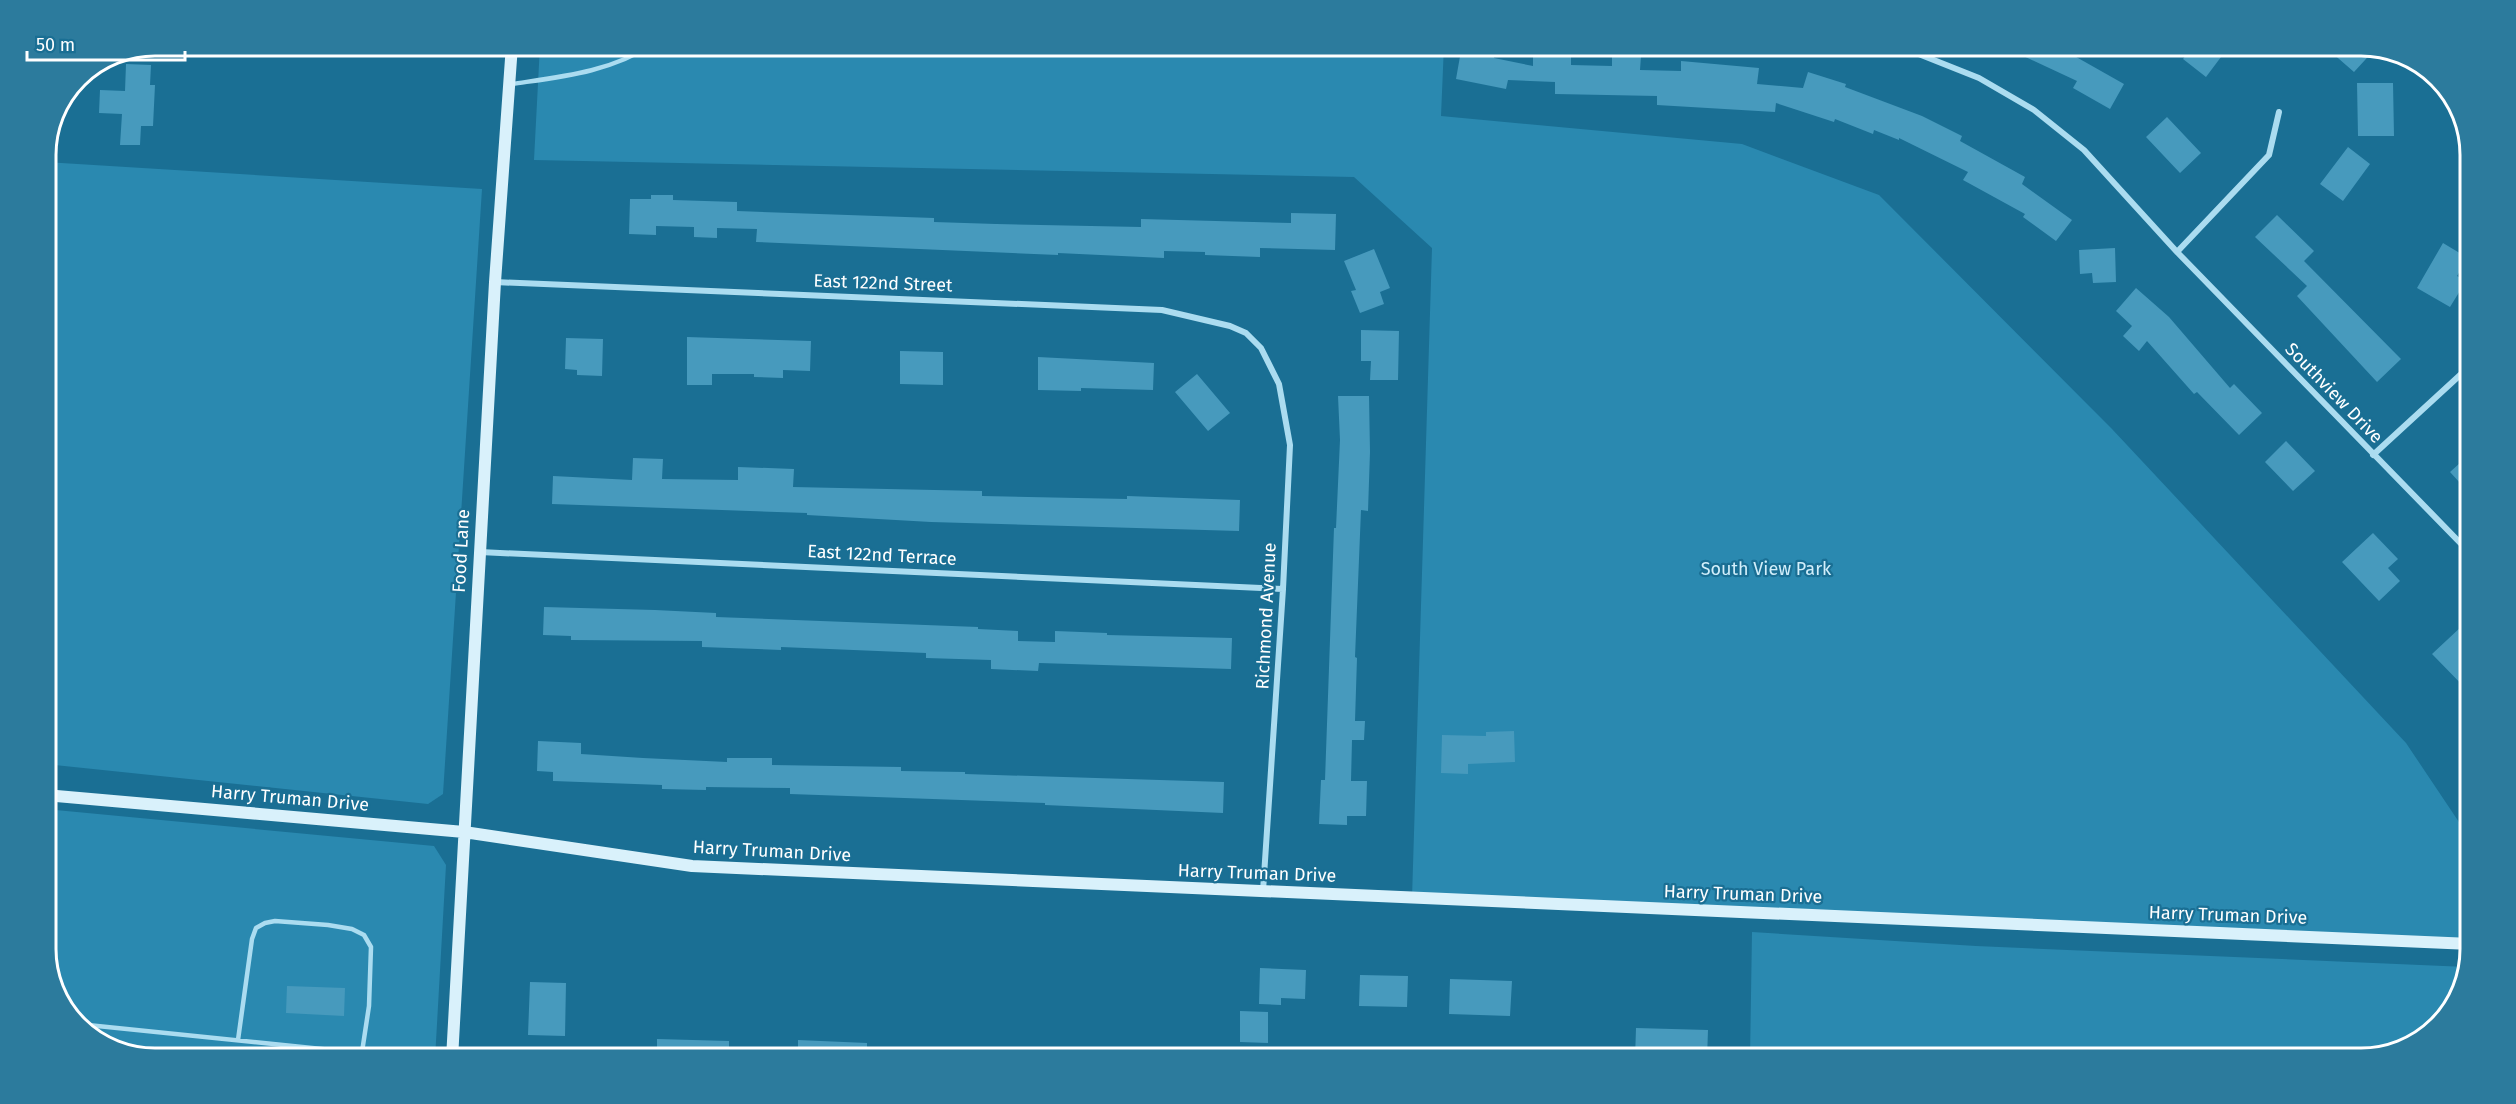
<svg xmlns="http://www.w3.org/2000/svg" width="2516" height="1104" viewBox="0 0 2516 1104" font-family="'Fira Sans',sans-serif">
  <rect width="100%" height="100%" fill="#1a6f94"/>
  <path fill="#2a89b0" d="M 540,45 L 1444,45 L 1441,116 L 1742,144 L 1879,195 L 2112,429 L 2406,743 L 2471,840 L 2471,944 L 1412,898 L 1432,248 L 1354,177 L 534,160 Z
    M 45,162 L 482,189 L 443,794 L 428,804 L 45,764 Z
    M 45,809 L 434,846 L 446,865 L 435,1059 L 155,1059 L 113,1051 L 67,1016 L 45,957 Z
    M 1752,932 L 1976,946 L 2467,967 L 2463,991 L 2422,1040 L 2362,1059 L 1750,1059 Z"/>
  <path fill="#479abd" d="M 1462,45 L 1496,45 L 1494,58 L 1533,66 L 1533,56 L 1571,57 L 1571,65 L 1612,66 L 1612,55 L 1641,56 L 1640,70 L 1681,71 L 1681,61 L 1759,68 L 1757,84 L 1803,88 L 1808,72 L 1846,84 L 1845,87 L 1922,116 L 1962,136 L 1960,141 L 2025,177 L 2022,184 L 2072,220 L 2056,241 L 2023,217 L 2025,214 L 1963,180 L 1968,172 L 1899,138 L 1899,140 L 1874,130 L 1873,134 L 1835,119 L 1834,122 L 1776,103 L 1775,112 L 1657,105 L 1657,96 L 1555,94 L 1555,82 L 1508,80 L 1506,89 L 1456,79 Z
    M 2000,45 L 2055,45 L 2124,84 L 2110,109 L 2073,88 L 2077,81 Z
    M 2194,45 L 2230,45 L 2206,77 L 2183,59 Z
    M 2323,45 L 2361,45 L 2376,48 L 2354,72 Z
    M 126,64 L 151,65 L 150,85 L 155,85 L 153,126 L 141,126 L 140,145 L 120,145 L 122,114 L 99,113 L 100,90 L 125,91 Z
    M 2357,83 L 2393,83 L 2394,136 L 2358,136 Z
    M 2167,117 L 2201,153 L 2180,173 L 2146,137 Z
    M 2348,147 L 2370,164 L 2343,201 L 2320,184 Z
    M 651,195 L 673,195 L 673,200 L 737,202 L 737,211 L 934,218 L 934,222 L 996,224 L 1141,227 L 1141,219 L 1291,223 L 1291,213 L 1336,214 L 1335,250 L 1260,248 L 1260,257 L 1205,255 L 1205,252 L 1164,251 L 1164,258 L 1058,253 L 1058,255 L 756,242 L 757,229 L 717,228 L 717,238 L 694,237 L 694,227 L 656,226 L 656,235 L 629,234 L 630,199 L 651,199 Z
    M 2277,215 L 2314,251 L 2304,261 L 2401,359 L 2377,382 L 2297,296 L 2307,286 L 2255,237 Z
    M 2443,243 L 2468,258 L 2457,276 L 2466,281 L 2450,307 L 2417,288 Z
    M 2115,248 L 2116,282 L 2093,283 L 2092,273 L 2080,274 L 2079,250 Z
    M 1374,249 L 1390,288 L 1380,292 L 1384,304 L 1360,313 L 1351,291 L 1356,290 L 1344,261 Z
    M 2136,288 L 2169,317 L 2230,388 L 2234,384 L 2262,413 L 2239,435 L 2197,392 L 2194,394 L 2147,341 L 2139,351 L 2123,336 L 2132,326 L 2116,311 Z
    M 1361,330 L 1399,331 L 1398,380 L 1370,380 L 1371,361 L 1361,361 Z
    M 687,337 L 811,341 L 810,371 L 783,370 L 783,378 L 754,377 L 754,374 L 712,374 L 712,385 L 687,385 Z
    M 566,338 L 603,339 L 602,376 L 577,375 L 577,370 L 565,369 Z
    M 900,351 L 943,352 L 943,385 L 900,384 Z
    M 1038,357 L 1154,363 L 1153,390 L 1081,388 L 1081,391 L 1038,390 Z
    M 1197,374 L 1230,413 L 1208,431 L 1175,392 Z
    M 1338,396 L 1369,396 L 1370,452 L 1368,511 L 1361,510 L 1355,657 L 1357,658 L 1355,721 L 1365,721 L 1364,740 L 1352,740 L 1351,781 L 1367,781 L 1366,816 L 1347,816 L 1347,825 L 1319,824 L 1321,780 L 1325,780 L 1334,528 L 1336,528 L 1340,440 Z
    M 2286,441 L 2315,471 L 2293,491 L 2265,462 Z
    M 2471,453 L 2471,495 L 2450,472 Z
    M 633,458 L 663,459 L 662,479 L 738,480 L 738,467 L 794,469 L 793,487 L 982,491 L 982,496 L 1127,499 L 1127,496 L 1240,500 L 1239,531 L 931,522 L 807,515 L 807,513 L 552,504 L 553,476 L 632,480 Z
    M 2373,533 L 2398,559 L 2388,568 L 2400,581 L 2379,601 L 2342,562 Z
    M 544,607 L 655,610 L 716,613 L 716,617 L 978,627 L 978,629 L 1018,631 L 1018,641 L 1055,642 L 1055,631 L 1107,633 L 1107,635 L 1232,638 L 1231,669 L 1039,663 L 1038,671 L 991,669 L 991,660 L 926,658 L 926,653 L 781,647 L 781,650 L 702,647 L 702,641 L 571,640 L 571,636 L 543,635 Z
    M 2462,626 L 2471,635 L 2471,694 L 2432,654 Z
    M 1514,731 L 1515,762 L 1468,764 L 1468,774 L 1441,773 L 1442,735 L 1486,736 L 1486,732 Z
    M 538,741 L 581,743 L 581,754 L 643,758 L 727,762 L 727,758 L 772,758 L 772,765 L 901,767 L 901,771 L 965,772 L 965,774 L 1224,782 L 1223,813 L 1045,805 L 1045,803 L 790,794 L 790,788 L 706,787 L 706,790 L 662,789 L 662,785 L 553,781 L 553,772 L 537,771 Z
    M 1260,968 L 1306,970 L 1305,999 L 1281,998 L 1281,1005 L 1259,1004 Z
    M 1360,975 L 1408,976 L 1407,1007 L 1359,1006 Z
    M 1450,979 L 1512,981 L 1510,1016 L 1449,1014 Z
    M 530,982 L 566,983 L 565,1036 L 528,1035 Z
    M 287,986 L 345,988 L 344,1016 L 286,1013 Z
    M 1240,1011 L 1268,1012 L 1268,1043 L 1240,1042 Z
    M 1636,1028 L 1708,1030 L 1707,1059 L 1635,1059 Z
    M 657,1039 L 729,1041 L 729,1059 L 657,1059 Z
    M 798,1040 L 867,1043 L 867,1059 L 798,1059 Z"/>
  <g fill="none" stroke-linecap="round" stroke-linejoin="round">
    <path stroke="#abdcf0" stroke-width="4.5" d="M 512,84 C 559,77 611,72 651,45
      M 78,1024 L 419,1059
      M 238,1040 L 252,939 L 256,928 L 265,923 L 275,921 L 328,925 L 352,929 L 364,935 L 371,947 L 369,1006 L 362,1052"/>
    <path stroke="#abdcf0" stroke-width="6" d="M 1896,45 L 1979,78 L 2034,110 L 2084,150 L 2177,252 L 2471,554
      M 2177,252 L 2269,155 L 2279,112
      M 495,282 L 1162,310 L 1230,326 L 1246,333 L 1261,348 L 1279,384 L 1290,445 L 1283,589 L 1263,891
      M 2373,455 L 2471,365
      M 480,552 L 1283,589"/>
    <path stroke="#d9f1fb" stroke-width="12" d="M 45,795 L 464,832 L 692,866 L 2471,944
      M 452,1059 L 495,282 L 512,45"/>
  </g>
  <g text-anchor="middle" stroke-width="4.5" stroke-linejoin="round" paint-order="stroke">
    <g font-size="18" fill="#fff" stroke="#1a6f94">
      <text transform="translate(883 283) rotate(2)" y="6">East 122nd Street</text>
      <text transform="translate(2334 393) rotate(46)" y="6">Southview Drive</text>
      <text transform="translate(461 551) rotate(-87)" y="6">Food Lane</text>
      <text transform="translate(882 555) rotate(3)" y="6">East 122nd Terrace</text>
      <text transform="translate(1266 616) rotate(-87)" y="6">Richmond Avenue</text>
      <text transform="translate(290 798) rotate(5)" y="6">Harry Truman Drive</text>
      <text transform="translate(772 851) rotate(3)" y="6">Harry Truman Drive</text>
      <text transform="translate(1257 873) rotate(2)" y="6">Harry Truman Drive</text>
      <text transform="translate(1743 894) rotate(2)" y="6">Harry Truman Drive</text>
      <text transform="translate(2228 915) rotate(2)" y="6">Harry Truman Drive</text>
    </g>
    <g font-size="18" fill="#d2effb" stroke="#1a6f94">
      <text x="1766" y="575">South View Park</text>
    </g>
  </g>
  <path d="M0 0H2516V1104H0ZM155 56H2361A99 99 0 0 1 2460 155V949A99 99 0 0 1 2361 1048H155A99 99 0 0 1 56 949V155A99 99 0 0 1 155 56Z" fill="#2c7b9d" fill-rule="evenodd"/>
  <path fill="none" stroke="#fff" stroke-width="3" d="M155 56H2361A99 99 0 0 1 2460 155V949A99 99 0 0 1 2361 1048H155A99 99 0 0 1 56 949V155A99 99 0 0 1 155 56Z"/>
  <path d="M27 51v9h158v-9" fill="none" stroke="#ffffff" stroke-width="3"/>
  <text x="36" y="51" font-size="18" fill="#ffffff" stroke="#1a6f94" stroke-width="4.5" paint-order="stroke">50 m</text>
</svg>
